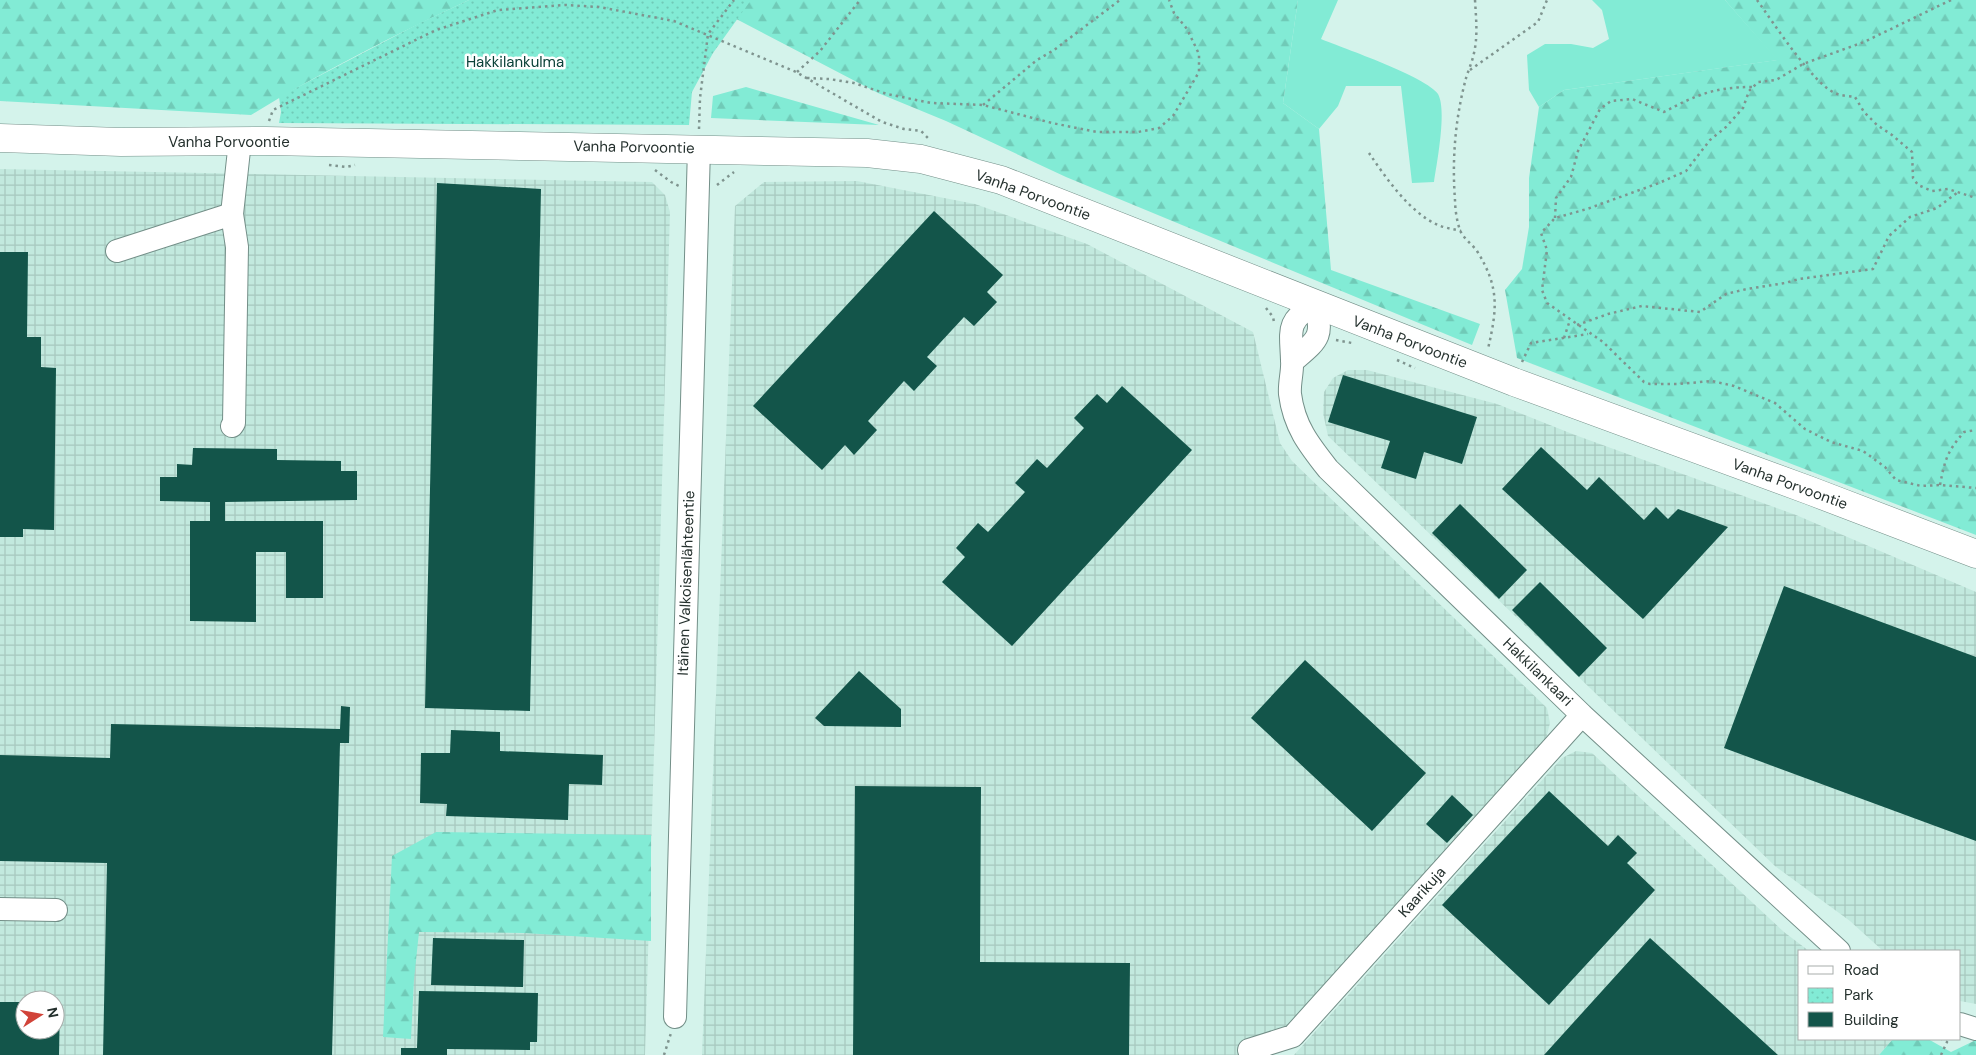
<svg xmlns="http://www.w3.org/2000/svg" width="1976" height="1055" viewBox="0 0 1976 1055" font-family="'DM Sans',sans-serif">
  <defs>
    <pattern id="industrial-grid" width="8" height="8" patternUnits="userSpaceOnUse" patternTransform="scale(1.25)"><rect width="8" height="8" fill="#c2e9de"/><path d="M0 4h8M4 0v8" fill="none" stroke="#a7c8bf"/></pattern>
    <pattern id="forest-firs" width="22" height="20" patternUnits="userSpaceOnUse" patternTransform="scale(1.25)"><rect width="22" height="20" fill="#82ebd5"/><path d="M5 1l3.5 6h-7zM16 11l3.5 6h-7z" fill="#70cab7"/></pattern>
    <pattern id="park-dots" width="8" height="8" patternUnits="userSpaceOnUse" patternTransform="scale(1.25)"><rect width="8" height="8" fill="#82ebd5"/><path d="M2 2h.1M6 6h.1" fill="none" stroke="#70cab7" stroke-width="1.8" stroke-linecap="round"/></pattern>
  </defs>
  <rect width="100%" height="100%" fill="#d4f3eb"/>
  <path fill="url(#industrial-grid)" fill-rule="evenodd" d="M 0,169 L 652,182 L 665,195 L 670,212 L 645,1055 L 0,1055 ZM 25,1000 L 55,1000 L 55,1030 L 25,1030 Z
    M 857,181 L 975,204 L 1087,244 L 1253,332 L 1280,443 L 1292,461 L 1547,708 L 1550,723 L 1546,739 L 1261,1055 L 702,1055 L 735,206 L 764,182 Z
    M 1348,370 L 1367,370 L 1497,404 L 1575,435 L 1796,515 L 1976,592 L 1976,1004 L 1960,1001 L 1960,951 L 1883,951 L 1850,921 L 1775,866 L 1328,436 L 1323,413 L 1324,392 L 1333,378 Z
    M 1576,751 L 1592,753 L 1784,932 L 1809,951 L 1800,951 L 1800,1039 L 1893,1039 L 1879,1055 L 1294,1055 L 1562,758 Z"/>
  <path fill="#82ebd5" d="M 1298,0 L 1338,0 L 1321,39 C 1343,48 1427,77 1438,94 C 1447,110 1437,162 1434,182 L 1412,183 L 1401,86 L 1346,86 L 1338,106 L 1319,129 L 1283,103 Z
    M 1592,0 L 1725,0 L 1778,60 L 1564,90 L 1539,107 L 1529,90 L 1527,55 L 1545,44 L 1571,44 L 1593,48 L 1609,39 L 1602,10 Z"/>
  <path fill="url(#forest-firs)" d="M 0,0 L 469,0 C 395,35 321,72 251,115 L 0,101 Z
    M 700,0 L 1298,0 L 1283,103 L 1319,129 L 1331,270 L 1480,324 L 1472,345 L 1066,177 L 946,121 L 878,93 Z
    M 1725,0 L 1976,0 L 1976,535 L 1517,358 L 1505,290 L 1522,269 L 1529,227 L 1529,178 L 1539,107 L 1564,90 L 1777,60 Z
    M 746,87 L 879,125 L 711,118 L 713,96 Z
    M 436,832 L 651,835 L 651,941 L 524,933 L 419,932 L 414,979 L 411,1039 L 383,1037 L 392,856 Z
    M 1893,1039 L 1928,1039 L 1951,1052 L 1976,1040 L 1976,1055 L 1879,1055 Z"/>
  <path fill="url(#park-dots)" d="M 469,0 L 751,0 L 713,53 L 692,92 L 689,125 L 279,123 L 281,112 L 279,97 L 418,24 Z"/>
  <path fill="#13554a" d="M 437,183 L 541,189 L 530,711 L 425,708 Z
    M 934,211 L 1003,275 L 987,292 L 997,302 L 974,326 L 964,317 L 927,357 L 937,366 L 914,391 L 904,381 L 868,421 L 877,430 L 854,455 L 845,445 L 822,470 L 753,406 Z
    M 0,252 L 28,252 L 27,337 L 41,337 L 41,367 L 56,368 L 54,530 L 23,529 L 23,537 L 0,537 Z
    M 1343,375 L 1477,417 L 1462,464 L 1424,452 L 1416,479 L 1381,468 L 1390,441 L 1328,422 Z
    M 1122,386 L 1192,450 L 1012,646 L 942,582 L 965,557 L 956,548 L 978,523 L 988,532 L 1025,492 L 1015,483 L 1037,459 L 1047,468 L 1084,428 L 1074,418 L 1097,394 L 1107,403 Z
    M 1541,447 L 1587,490 L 1599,477 L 1644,520 L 1656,507 L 1668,519 L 1678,509 L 1728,527 L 1643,619 L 1502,489 Z
    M 193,448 L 277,449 L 277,460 L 341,461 L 341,471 L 357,471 L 357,500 L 225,502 L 225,521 L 323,521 L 323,598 L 286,598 L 286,552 L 256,552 L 256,622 L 190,621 L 190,521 L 210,521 L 210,502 L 160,501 L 160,477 L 177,477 L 177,464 L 192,465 Z
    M 1460,504 L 1527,570 L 1499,599 L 1432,533 Z
    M 1540,582 L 1607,648 L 1579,677 L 1512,610 Z
    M 1784,586 L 1976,657 L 1976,841 L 1724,748 Z
    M 1305,660 L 1426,773 L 1372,831 L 1251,718 Z
    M 859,671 L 901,709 L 901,727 L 824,726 L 815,718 Z
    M 341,706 L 350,707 L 349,743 L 340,743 L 332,1055 L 103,1055 L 107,863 L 0,861 L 0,755 L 110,758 L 111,724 L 340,729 Z
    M 451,730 L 500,732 L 500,751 L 603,755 L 602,785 L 569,784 L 568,820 L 446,816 L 447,804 L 420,803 L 421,753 L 450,753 Z
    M 855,786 L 981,787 L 980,962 L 1130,963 L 1129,1055 L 853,1055 Z
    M 1549,791 L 1608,846 L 1618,835 L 1637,853 L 1627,863 L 1655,890 L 1549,1005 L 1442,905 Z
    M 1452,795 L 1473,815 L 1447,843 L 1426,824 Z
    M 433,938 L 524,940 L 523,987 L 431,985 Z
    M 1650,938 L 1778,1055 L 1544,1055 Z
    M 419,991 L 538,993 L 537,1042 L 530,1042 L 530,1050 L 447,1049 L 447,1055 L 401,1055 L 401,1048 L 417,1048 Z
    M 0,1002 L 25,1002 L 25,1030 L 55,1030 L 55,1003 L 60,1003 L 59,1055 L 0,1055 Z"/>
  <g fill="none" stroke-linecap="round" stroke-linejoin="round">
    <g stroke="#738f88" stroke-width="24">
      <path id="minor" d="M 117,251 L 232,214
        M 1292,362 C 1316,341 1326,337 1314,304 C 1286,322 1291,330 1292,360 C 1293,371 1289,383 1290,394 C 1294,426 1309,445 1328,469 L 1582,715 L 1839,951
        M 232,426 L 234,423 L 237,247 L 232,214 L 240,141
        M 0,909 L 56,910
        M 675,1017 L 699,148
        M 1960,1024 L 1976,1029
        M 1249,1050 L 1293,1036 L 1582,715"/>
    </g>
    <g stroke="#738f88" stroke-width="29">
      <path id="major" d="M 0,138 L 121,142 L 266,141 L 867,153 L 921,159 L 1001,180 L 1514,382 L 1811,491 L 1976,554"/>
    </g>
    <path stroke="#7f948f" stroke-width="2.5" stroke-dasharray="2.5 4" stroke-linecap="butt" d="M 1475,0 C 1476,18 1478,36 1474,53 C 1472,63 1467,73 1465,82 C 1455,121 1452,161 1455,200 C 1455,209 1457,222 1460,230 C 1463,238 1472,244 1477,251 C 1500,288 1497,309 1488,349
      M 1757,0 C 1773,22 1813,84 1835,93 C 1841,96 1849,96 1855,97 L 1864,112 L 1877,125 L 1892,135 L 1912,152 L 1913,178 L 1918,185 L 1932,191 L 1948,189 L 1976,198
      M 1951,0 L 1864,42 L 1803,64 L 1776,80 L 1758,82 L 1749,91 L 1743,108 L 1726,127 L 1710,140 L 1686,171 L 1659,183 L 1587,209 L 1555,218 L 1541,233 L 1547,250 L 1542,290 L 1547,303 L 1603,342 L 1644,382 L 1650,384 L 1678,384 L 1712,381 L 1734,386 L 1775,403 L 1805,429 L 1831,442 L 1863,451 L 1885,467 L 1896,480 L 1921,486 L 1940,485 L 1976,488
      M 1470,70 L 1538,22 L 1547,0
      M 797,72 L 820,51 L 860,0
      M 807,78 L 829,79 L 854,83 L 887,94 L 931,103 L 983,105 L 1052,123 L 1097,132 L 1138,132 L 1159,128 L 1173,116 L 1199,72 L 1199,54 L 1187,29 L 1174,13 L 1169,0
      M 983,105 L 1037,60 L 1054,50 L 1120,0
      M 269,121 L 273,110 L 436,30 L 498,10 L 565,5 L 599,7 L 674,21 L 796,72 L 882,122 L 904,129 L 921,131 L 929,139
      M 699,129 L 700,98 L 708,34 L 734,0
      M 1369,153 C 1386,178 1410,213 1438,225 C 1445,228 1453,229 1461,231
      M 329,165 L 346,167 L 355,165
      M 655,170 L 671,182 L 679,186
      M 717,185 L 734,172
      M 1555,218 L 1556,198 L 1571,177 L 1578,151 L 1600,109 L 1611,101 L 1632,99 L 1664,112 C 1696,95 1715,87 1752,87
      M 1266,308 L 1273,317 L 1274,322
      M 1577,325 L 1608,314 L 1642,306 L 1700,312 L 1726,294 L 1747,289 L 1785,283 L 1799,279 L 1873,269 L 1889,236 L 1910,217 L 1937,208 L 1958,192
      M 1564,338 L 1570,320
      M 1336,340 L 1352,343
      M 1397,360 L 1415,368
      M 1522,362 L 1531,343 L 1588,334
      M 1940,485 C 1945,459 1947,452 1964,432 L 1976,430
      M 664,1055 L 671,1033
      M 1941,1055 L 1947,1042 L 1942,1039"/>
    <use href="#minor" stroke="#fff" stroke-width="22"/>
    <use href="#major" stroke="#fff" stroke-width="28"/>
  </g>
  <g text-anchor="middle" stroke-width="5" stroke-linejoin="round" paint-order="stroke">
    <g font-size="15" fill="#0b4138" stroke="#fff">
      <text x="515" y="67">Hakkilankulma</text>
    </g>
    <g font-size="15" fill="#25312e" stroke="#fff">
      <text x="229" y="147">Vanha Porvoontie</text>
      <text transform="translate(634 147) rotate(1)" y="5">Vanha Porvoontie</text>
      <text transform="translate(1033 195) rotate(20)" y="5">Vanha Porvoontie</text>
      <text transform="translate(1410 342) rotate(21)" y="5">Vanha Porvoontie</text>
      <text transform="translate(1790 484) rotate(20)" y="5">Vanha Porvoontie</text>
      <text transform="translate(686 583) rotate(-88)" y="5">Itäinen Valkoisenlähteentie</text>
      <text transform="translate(1538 672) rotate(44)" y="5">Hakkilankaari</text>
      <text transform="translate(1422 892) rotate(-48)" y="5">Kaarikuja</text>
    </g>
  </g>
  <rect x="1798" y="950" width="162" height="90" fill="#ffffff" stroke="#a8adab"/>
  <rect x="1808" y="966" width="25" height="8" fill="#ffffff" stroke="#a8adab"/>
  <text x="1844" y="975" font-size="15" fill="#25312e">Road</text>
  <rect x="1808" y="988" width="25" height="15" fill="url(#park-dots)" stroke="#a8adab"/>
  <text x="1844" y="1000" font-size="15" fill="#25312e">Park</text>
  <rect x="1808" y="1012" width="25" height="15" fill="#13554a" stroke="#a8adab"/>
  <text x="1844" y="1025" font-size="15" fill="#25312e">Building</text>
  <g transform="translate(40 1015) rotate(79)"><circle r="24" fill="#ffffff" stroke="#a8adab"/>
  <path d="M0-4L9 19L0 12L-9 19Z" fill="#d14339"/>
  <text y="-8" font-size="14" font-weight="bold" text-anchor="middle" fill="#25312e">N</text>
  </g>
</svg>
